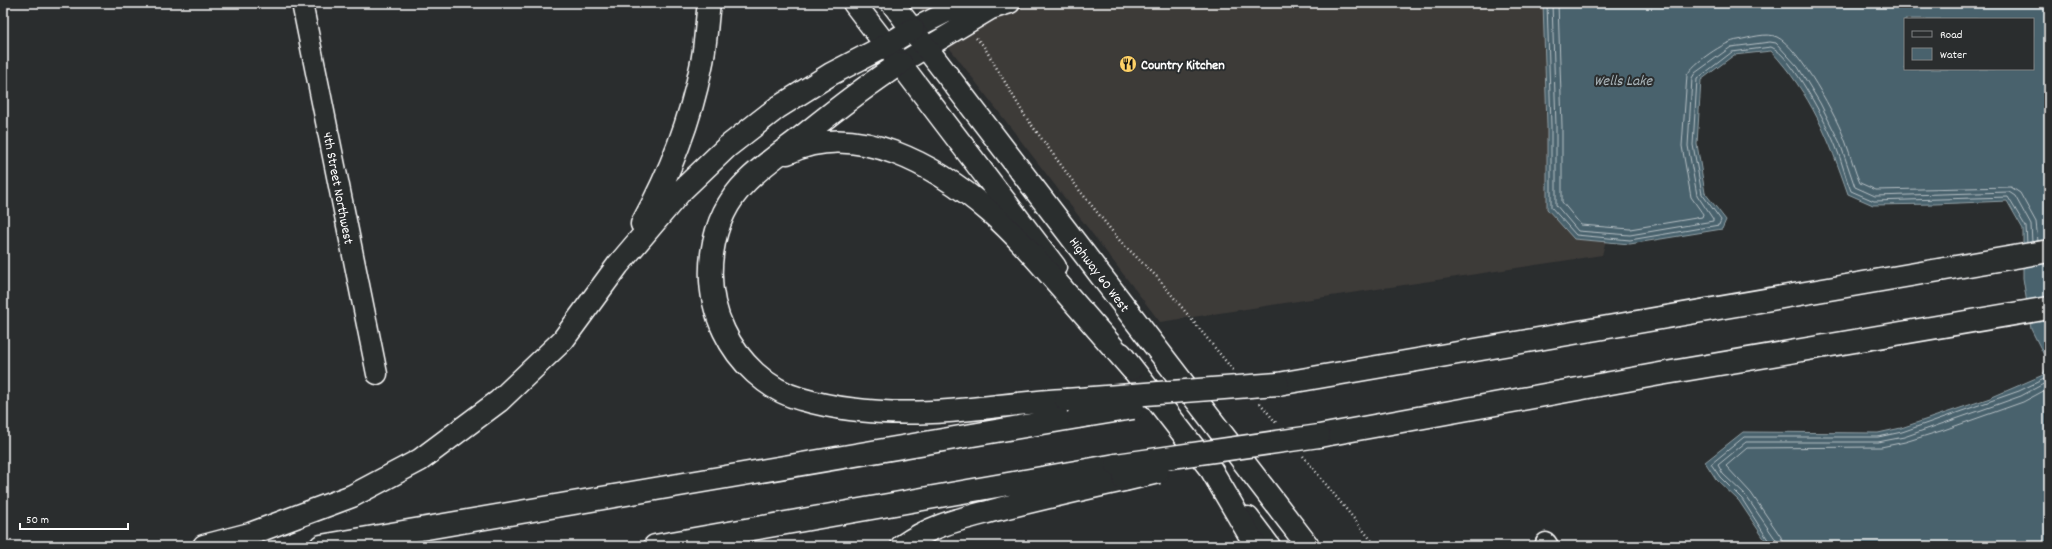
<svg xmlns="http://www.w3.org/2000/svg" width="2052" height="549" viewBox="0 0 2052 549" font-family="Dekko,sans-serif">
  <rect width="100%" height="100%" fill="#2a2d2e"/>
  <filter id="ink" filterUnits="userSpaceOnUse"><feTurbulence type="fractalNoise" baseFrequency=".025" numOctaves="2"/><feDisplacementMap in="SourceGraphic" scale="8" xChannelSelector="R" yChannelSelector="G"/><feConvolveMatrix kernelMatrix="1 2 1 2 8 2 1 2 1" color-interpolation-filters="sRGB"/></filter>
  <g filter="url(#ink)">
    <path fill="#3d3a38" d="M 915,3 L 1669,3 L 1602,255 L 1160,322 Z"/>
    <path fill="#49626d" stroke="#92a1a7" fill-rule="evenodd" d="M 1543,3 L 2049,3 L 2049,546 L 1769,546 L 1739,501 L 1716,479 L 1705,462 L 1743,432 L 1878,433 L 1901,428 L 1990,398 L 2043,375 L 2048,363 L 2031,329 L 2023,278 L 2023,229 L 2007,201 L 1935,204 L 1873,205 L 1848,194 C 1829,139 1811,94 1771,51 L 1734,55 L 1701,80 L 1697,144 L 1705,193 L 1726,220 L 1722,229 L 1630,244 L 1574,239 L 1547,209 L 1547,126 ZM 1905,19 L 2033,19 L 2033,69 L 1905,69 Z"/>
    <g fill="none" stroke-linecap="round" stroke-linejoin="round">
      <path stroke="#b6c0c5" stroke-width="1" d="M 1547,3 L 1551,126 L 1551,207 L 1576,235 L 1630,240 L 1719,225 L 1721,220 L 1702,194 L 1693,145 L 1697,79 L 1732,52 L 1771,47 C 1791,54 1828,126 1836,147 C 1842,161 1845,177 1851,191 L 1874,201 L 2008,197 L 2026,227 L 2027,243
        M 1552,3 L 1556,126 L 1556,205 L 1578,231 L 1630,235 L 1713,221 L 1713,219 L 1697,195 L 1688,146 L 1692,78 L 1695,73 L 1731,47 L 1770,42 L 1776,43 L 1798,67 L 1820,103 L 1840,143 L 1855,187 L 1875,196 L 2009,192 L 2015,196 L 2031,225 L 2032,242
        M 1558,3 L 1562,126 L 1562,202 L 1581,225 L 1630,229 L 1702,217 L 1703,214 L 1691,197 L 1682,146 L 1687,75 C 1693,63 1725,41 1738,40 C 1749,38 1767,32 1777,37 C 1799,47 1838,119 1846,143 C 1851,156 1854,170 1860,183 L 1876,190 L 2011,187 L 2020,193 L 2036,222 L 2038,241
        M 1772,546 L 1742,499 L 1720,477 L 1711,464 L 1744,437 L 1878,437 L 1902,432 L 2019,391 L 2046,378 L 2049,372
        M 1777,546 L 1776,540 L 1746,496 L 1723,474 L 1718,465 L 1746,442 L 1878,442 L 1904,437 L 1993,406 L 2021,396 L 2049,381
        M 1783,546 L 1781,537 L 1751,493 L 1726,466 L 1747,448 L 1881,447 L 1905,442 L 1944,430 L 2023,402 L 2049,388"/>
      <g stroke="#fff" stroke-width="23">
        <path id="minor" d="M 302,3 L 377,374
          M 913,29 L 965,3
          M 901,63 L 991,9 L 1010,3
          M 1546,543 L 1548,546"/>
      </g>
      <g stroke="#fff" stroke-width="25">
        <path id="major" d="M 854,3 L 1055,267
          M 892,3 L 1308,546
          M 1121,354 L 1209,467
          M 1248,518 L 1269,546"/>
      </g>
      <g stroke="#fff" stroke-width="25">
        <path id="highway" d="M 901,63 C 867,85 835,110 804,135 C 785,150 764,164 747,181 C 708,219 701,283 724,331 C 738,361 767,390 801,399 C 842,411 889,414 932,412 C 977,410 1021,402 1066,400
          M 787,153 C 857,119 938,167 990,212 C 1013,232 1033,255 1053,278 C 1079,308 1106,339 1132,369
          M 642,224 C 669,175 690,122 701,67 C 706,46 706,24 709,3
          M 1278,384 L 2049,251
          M 1319,436 L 1660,374 L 2049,308
          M 1212,471 L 1256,546
          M 204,546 L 250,534 L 352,496 L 420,460 L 499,401 L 563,340 L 618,265 L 681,191 L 727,147 L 777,108 L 831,74 L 887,45 L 913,29
          M 321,546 L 1078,417
          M 655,546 L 1116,465
          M 902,546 C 933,524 962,519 999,509 C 1040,499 1082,489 1124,480"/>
      </g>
      <path stroke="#fff" stroke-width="2.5" stroke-dasharray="1 3" stroke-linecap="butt" d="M 976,38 L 983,45 L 1025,116 L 1080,191 L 1120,241 L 1157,277 L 1233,370
        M 1260,403 L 1277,424
        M 1303,456 L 1376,546"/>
      <use href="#minor" stroke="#2a2d2e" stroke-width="20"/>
      <use href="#major" stroke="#2a2d2e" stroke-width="22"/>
      <use href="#highway" stroke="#2a2d2e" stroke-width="22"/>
      <g stroke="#fff" stroke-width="25" stroke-linecap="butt">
        <path id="highway-bridge" d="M 1066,400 L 1278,384
          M 1078,417 L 1133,408
          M 1116,465 L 1319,436
          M 1124,480 L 1158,472"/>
      </g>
      <use href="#highway-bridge" stroke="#2a2d2e" stroke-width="22"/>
    </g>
  </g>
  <defs>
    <g id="restaurant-disc" transform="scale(0.9)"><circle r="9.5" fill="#ffd166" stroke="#2a2d2e"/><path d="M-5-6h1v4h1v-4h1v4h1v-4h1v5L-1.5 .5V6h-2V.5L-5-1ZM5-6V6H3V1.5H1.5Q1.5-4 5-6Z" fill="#111"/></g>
  </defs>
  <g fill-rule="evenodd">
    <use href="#restaurant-disc" x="1128" y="64"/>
  </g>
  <g text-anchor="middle" stroke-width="4" stroke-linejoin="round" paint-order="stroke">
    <g font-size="14" font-weight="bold" fill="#fff" stroke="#2a2d2e" text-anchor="start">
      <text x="1141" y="69">Country Kitchen</text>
    </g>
    <g font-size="14" fill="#fff" stroke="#2a2d2e">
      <text transform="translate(339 188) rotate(79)" y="5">4th Street Northwest</text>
      <text transform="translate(1100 274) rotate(53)" y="5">Highway 60 West</text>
    </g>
    <g font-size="15" font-style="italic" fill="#adb8bd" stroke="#2a2d2e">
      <text x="1623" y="85">Wells Lake</text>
    </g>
  </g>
  <rect width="2052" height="549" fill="none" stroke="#2a2d2e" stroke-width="16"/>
  <rect x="8" y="8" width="2036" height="533" fill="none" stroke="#fff" stroke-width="1.5" filter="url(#ink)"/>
  <rect x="1904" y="18" width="130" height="52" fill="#2a2d2e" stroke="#7f8182"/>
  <rect x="1912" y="31" width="20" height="6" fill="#2a2d2e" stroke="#7f8182"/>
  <text x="1940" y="38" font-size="12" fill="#ffffff">Road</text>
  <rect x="1912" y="48" width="20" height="12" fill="#49626d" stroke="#7f8182"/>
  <text x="1940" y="58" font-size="12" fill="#ffffff">Water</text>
  <path d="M20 523v6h108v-6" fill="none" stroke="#ffffff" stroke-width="2"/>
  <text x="26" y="523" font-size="12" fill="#ffffff" stroke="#2a2d2e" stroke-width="3" paint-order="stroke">50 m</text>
</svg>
